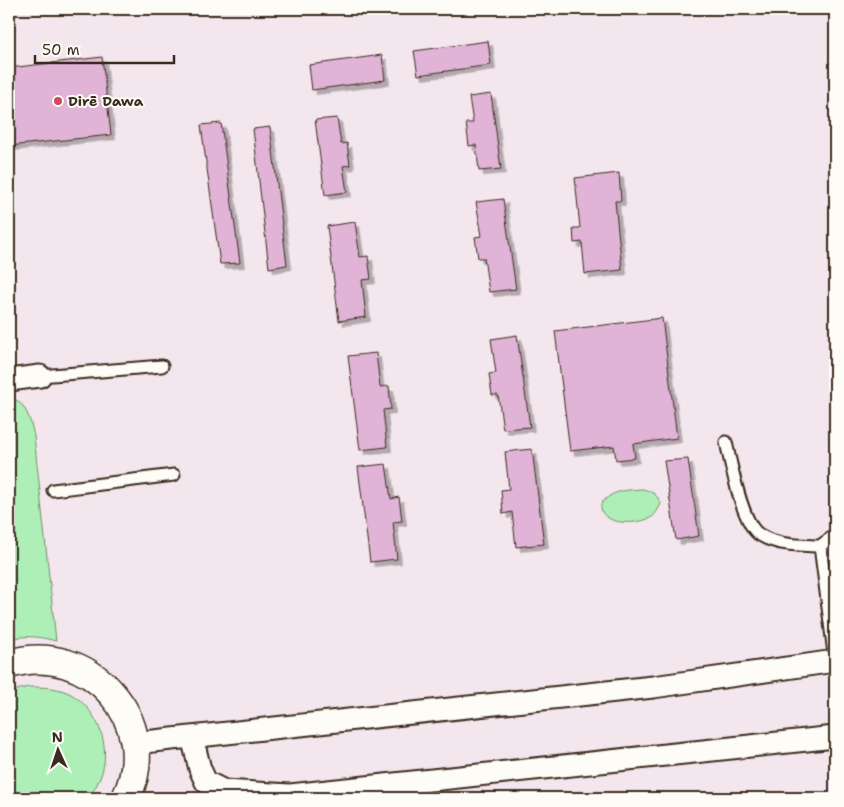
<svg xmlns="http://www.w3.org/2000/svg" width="844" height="807" viewBox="0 0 844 807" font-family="'Shantell Sans',sans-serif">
  <defs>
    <filter id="shadow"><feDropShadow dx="4.5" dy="4.5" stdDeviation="0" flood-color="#0004"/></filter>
  </defs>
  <rect width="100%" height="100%" fill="#f4e6ed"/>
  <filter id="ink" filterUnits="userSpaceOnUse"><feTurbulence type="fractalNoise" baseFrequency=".02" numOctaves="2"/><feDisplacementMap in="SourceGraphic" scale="10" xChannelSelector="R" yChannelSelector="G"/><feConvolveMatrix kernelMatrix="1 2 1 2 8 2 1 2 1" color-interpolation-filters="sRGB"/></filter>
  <g filter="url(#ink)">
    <path fill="#aeefb7" stroke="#748c6a" d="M 9,398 C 26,399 31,423 34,436 L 56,641 C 41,637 23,634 9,640 Z
      M 643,489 C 653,492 657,494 661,504 C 658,509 656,514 652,517 C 640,524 610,526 602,512 C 601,510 601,507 601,504 C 612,490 626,490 643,489 Z
      M 28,687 C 42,687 56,687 69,693 C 101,710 115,755 96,786 C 94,791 90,794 87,798 L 9,798 L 9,692 Z"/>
    <path fill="#e0b3d7" stroke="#3b2a1e" filter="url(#shadow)" d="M 488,41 L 491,65 L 418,75 L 414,51 Z
      M 382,55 L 385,80 L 312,90 L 309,65 Z
      M 102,57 L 111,135 L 9,146 L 9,68 Z
      M 491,94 L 501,169 L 479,171 L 476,145 L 469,146 L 466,123 L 473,123 L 469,97 Z
      M 337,118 L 341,144 L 347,143 L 350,165 L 343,166 L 347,192 L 325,195 L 315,120 Z
      M 221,123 L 240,263 L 220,264 L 201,125 Z
      M 270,127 L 287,265 L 269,268 L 253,129 Z
      M 619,173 L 621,201 L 615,201 L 622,270 L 585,274 L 582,242 L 574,243 L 573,228 L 580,228 L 575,178 Z
      M 503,199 L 516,289 L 489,292 L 484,258 L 478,258 L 475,237 L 482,236 L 476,202 Z
      M 355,222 L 360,257 L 368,256 L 371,279 L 362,280 L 366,317 L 339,321 L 327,226 Z
      M 662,318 L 677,438 L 633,444 L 635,458 L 616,460 L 614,446 L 570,451 L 555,331 Z
      M 517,335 L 530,427 L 503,429 L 498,395 L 492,395 L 489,374 L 496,373 L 491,339 Z
      M 376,353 L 380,387 L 389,386 L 391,409 L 383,410 L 387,447 L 360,450 L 348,356 Z
      M 532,449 L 544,544 L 516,547 L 512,512 L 503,514 L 501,490 L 509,489 L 505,452 Z
      M 688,459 L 699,536 L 676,540 L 664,461 Z
      M 386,464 L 391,499 L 399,497 L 402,521 L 393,522 L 397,559 L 370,562 L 358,467 Z"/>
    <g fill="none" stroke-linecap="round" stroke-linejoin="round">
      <g stroke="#3b2a1e" stroke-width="15">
        <path id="service" d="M 40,376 L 162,366
          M 726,442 C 731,463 742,525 760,535 C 778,546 800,545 820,546 L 835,661
          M 53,490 L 174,475
          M 820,546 L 835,535"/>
      </g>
      <g stroke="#3b2a1e" stroke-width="25">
        <path id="minor" d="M 9,380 L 40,376
          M 192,737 L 200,769 L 206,782 L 224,791 L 290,795 L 835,737
          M 135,743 L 653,687 L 835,661"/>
      </g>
      <g stroke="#3b2a1e" stroke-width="31">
        <path id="tertiary" d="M 9,664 C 89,639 163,722 126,798"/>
      </g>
      <use href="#service" stroke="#fdfcf7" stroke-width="11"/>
      <use href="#minor" stroke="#fdfcf7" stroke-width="21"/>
      <use href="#tertiary" stroke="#fdfcf7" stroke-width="28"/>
    </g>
  </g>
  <circle fill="#d1495b" stroke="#fdfcf7" stroke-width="2" cx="58" cy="101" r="5"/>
  <g text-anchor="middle" stroke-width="4" stroke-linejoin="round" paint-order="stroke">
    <g font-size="14" font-weight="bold" fill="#3b2a1e" stroke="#fdfcf7" text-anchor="start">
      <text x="68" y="106">Dirē Dawa</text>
    </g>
  </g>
  <rect width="844" height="807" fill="none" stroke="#fdfcf7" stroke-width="30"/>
  <rect x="15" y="15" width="814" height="777" fill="none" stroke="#3b2a1e" stroke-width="2" filter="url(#ink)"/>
  <g transform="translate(58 750) rotate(357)" stroke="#fdfcf7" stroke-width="4" paint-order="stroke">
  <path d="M0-4L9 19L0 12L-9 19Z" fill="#3b2a1e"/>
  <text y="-8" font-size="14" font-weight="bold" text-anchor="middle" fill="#3b2a1e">N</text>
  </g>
  <path d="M35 55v8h139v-8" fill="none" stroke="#3b2a1e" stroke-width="2.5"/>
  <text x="42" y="55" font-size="15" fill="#3b2a1e" stroke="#fdfcf7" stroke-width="4" paint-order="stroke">50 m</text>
</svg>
